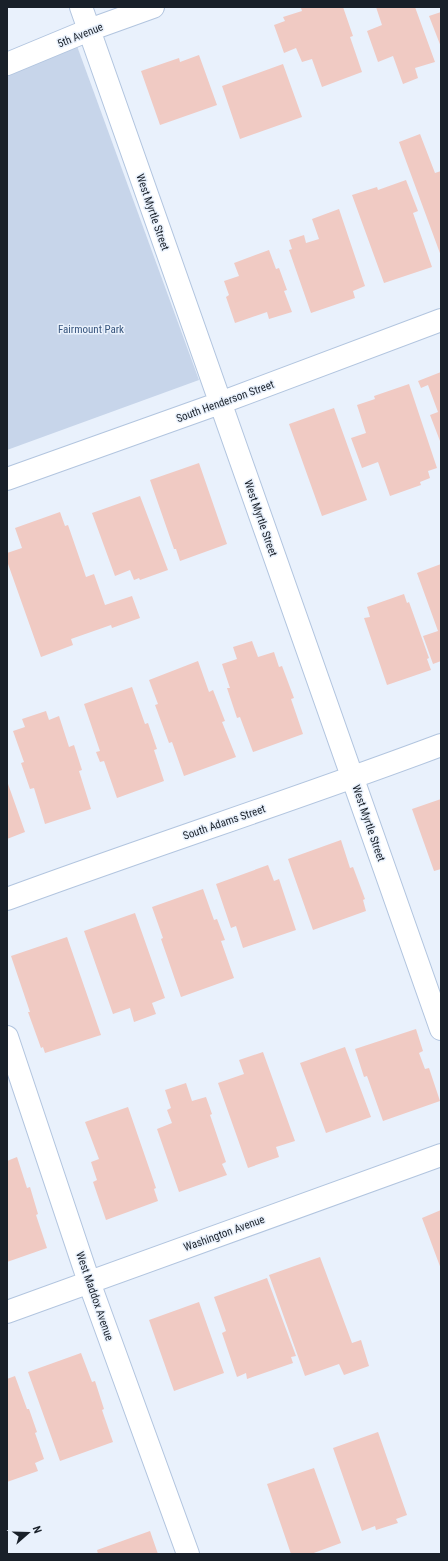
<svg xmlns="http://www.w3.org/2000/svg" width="448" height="1561" viewBox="0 0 448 1561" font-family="'Roboto Condensed',sans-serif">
  <rect width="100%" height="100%" fill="#e9f1fc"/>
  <path fill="#c7d5ea" d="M 77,46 L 199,380 L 7,450 L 7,71 Z"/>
  <path fill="#f0cac3" d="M 303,7 L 343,7 L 353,36 L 350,37 L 362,72 L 322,87 L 312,59 L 302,62 L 296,48 L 284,53 L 274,25 L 285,21 L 283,17 L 302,11 L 301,8 Z
    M 376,7 L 415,7 L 435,62 L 415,68 L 418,78 L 403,84 L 393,56 L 378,62 L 367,31 L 382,25 Z
    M 441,12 L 441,47 L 429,16 Z
    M 199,55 L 217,105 L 160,125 L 141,71 L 179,58 L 180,62 Z
    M 283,64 L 302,117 L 240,139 L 222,86 Z
    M 420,134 L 435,173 L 441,171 L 441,256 L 399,142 Z
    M 406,180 L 418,211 L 413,213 L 432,267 L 384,283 L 352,195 L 377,187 L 378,190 Z
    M 339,209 L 365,286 L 353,291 L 355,298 L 311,313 L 289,250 L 292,249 L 289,240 L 304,235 L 306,243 L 319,239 L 312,219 Z
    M 269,250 L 276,269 L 279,268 L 287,290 L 284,291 L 292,312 L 269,319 L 267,312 L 235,323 L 226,297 L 229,295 L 224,281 L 239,276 L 234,263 Z
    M 441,372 L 441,441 L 440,441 L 430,415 L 438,412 L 428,385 L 421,388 L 418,381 Z
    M 409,384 L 437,468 L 428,471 L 430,478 L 420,482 L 421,485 L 390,496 L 378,462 L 362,468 L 351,438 L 366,433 L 357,405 L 375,399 L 374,396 Z
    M 334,408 L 367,500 L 322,516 L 289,424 Z
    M 199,463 L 227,544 L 180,561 L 176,549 L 174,549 L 150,480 Z
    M 140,496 L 168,570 L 140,580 L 139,578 L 134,580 L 130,570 L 115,576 L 92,513 Z
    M 60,512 L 65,526 L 68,525 L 86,577 L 94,574 L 105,605 L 132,596 L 140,618 L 112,628 L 111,625 L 71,639 L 73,645 L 41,657 L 7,561 L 7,553 L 22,548 L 15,528 Z
    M 441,564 L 441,661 L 433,664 L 423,636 L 438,631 L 417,573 Z
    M 404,594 L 407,603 L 409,602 L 429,658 L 427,659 L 431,670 L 387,685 L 364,618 L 370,617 L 367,607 Z
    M 252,641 L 258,657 L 274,652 L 279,667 L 282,666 L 294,698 L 291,699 L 303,734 L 253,752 L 240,717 L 237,718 L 227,688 L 230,688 L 222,664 L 237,659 L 233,647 Z
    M 198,661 L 209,692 L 213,690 L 225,721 L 222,722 L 236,757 L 184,776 L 172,742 L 169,743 L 155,705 L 158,704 L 149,680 Z
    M 132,687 L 145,724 L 148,723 L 157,749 L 154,750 L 164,781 L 117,798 L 104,761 L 100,762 L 96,752 L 100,751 L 84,704 Z
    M 46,711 L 49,720 L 59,716 L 69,747 L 74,745 L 82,770 L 79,771 L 91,809 L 45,824 L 34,788 L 30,789 L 21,763 L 24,762 L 13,731 L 25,727 L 22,719 Z
    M 7,781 L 25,832 L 7,839 Z
    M 441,799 L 441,869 L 434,871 L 412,809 Z
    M 341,840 L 350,868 L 353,867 L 365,899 L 363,900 L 366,911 L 313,930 L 288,859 Z
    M 268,865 L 274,881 L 279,879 L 296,930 L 243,948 L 236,926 L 231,928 L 216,884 Z
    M 203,889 L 214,920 L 217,919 L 225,940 L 221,941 L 234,978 L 181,997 L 161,939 L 163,938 L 152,907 Z
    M 135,913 L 165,998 L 152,1003 L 156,1014 L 134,1022 L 130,1008 L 113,1014 L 84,931 Z
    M 67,937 L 101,1035 L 45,1053 L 43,1047 L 41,1048 L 28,1012 L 30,1012 L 11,956 Z
    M 416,1029 L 423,1051 L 419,1053 L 425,1069 L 429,1068 L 440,1101 L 383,1121 L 367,1076 L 364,1077 L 355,1049 Z
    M 345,1047 L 371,1117 L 326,1133 L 300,1063 Z
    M 263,1052 L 295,1141 L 276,1147 L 279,1157 L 248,1168 L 218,1083 L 244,1074 L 239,1060 Z
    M 186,1083 L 192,1101 L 206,1097 L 212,1114 L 210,1115 L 226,1162 L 222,1164 L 227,1175 L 179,1192 L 157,1129 L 172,1123 L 167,1110 L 171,1108 L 165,1090 Z
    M 128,1107 L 156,1188 L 154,1189 L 158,1201 L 106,1220 L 93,1182 L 97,1180 L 91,1162 L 99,1159 L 85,1122 Z
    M 17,1157 L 27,1188 L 30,1187 L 38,1214 L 36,1215 L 47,1248 L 7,1262 L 7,1161 Z
    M 441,1210 L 441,1269 L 422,1218 Z
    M 320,1257 L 352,1343 L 361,1340 L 369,1366 L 344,1375 L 339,1364 L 305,1376 L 269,1275 Z
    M 267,1278 L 296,1356 L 291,1357 L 293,1363 L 247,1379 L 246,1373 L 237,1377 L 222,1333 L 226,1331 L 214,1297 Z
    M 199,1302 L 224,1373 L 174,1391 L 149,1320 Z
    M 81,1353 L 92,1382 L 95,1381 L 104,1409 L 102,1410 L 113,1442 L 60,1461 L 28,1372 Z
    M 15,1376 L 27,1409 L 29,1409 L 37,1432 L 35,1433 L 44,1459 L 35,1463 L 38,1471 L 7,1482 L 7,1379 Z
    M 378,1432 L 407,1515 L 396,1519 L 398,1523 L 376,1530 L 375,1526 L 362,1531 L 333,1448 Z
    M 314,1468 L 341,1543 L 311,1554 L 291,1554 L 267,1484 Z
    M 150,1531 L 158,1554 L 98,1554 L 97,1550 Z"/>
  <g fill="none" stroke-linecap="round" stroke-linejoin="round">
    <g stroke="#b2c5df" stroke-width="24">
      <path id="minor" d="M 81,7 L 441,1029
        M 7,64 L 89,30 L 153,7
        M 7,479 L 220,403 L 441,320
        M 7,899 C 151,846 297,799 441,745
        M 7,1037 L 89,1282 L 188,1554
        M 7,1312 L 441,1155"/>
    </g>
    <use href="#minor" stroke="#fff" stroke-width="22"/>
  </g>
  <g text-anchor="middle" stroke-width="3" stroke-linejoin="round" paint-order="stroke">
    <g font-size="11" fill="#192029" stroke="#e9f1fc">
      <text transform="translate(80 35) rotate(-22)" y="4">5th Avenue</text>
      <text transform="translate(153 212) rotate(71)" y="4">West Myrtle Street</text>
      <text transform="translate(225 401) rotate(-20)" y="4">South Henderson Street</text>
      <text transform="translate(261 518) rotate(71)" y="4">West Myrtle Street</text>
      <text transform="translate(224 822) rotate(-19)" y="4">South Adams Street</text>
      <text transform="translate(369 823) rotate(71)" y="4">West Myrtle Street</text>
      <text transform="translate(224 1233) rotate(-20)" y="4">Washington Avenue</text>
      <text transform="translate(95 1296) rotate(71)" y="4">West Maddox Avenue</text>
    </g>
    <g font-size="11" fill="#38567e" stroke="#e9f1fc">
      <text x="91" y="333">Fairmount Park</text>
    </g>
  </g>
  <rect width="448" height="1561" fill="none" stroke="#192029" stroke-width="16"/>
  <g transform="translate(28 1533) rotate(70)" stroke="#e9f1fc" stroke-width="3" paint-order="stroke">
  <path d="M0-3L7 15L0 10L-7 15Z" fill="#192029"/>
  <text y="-6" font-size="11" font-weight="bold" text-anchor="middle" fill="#192029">N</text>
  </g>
</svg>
